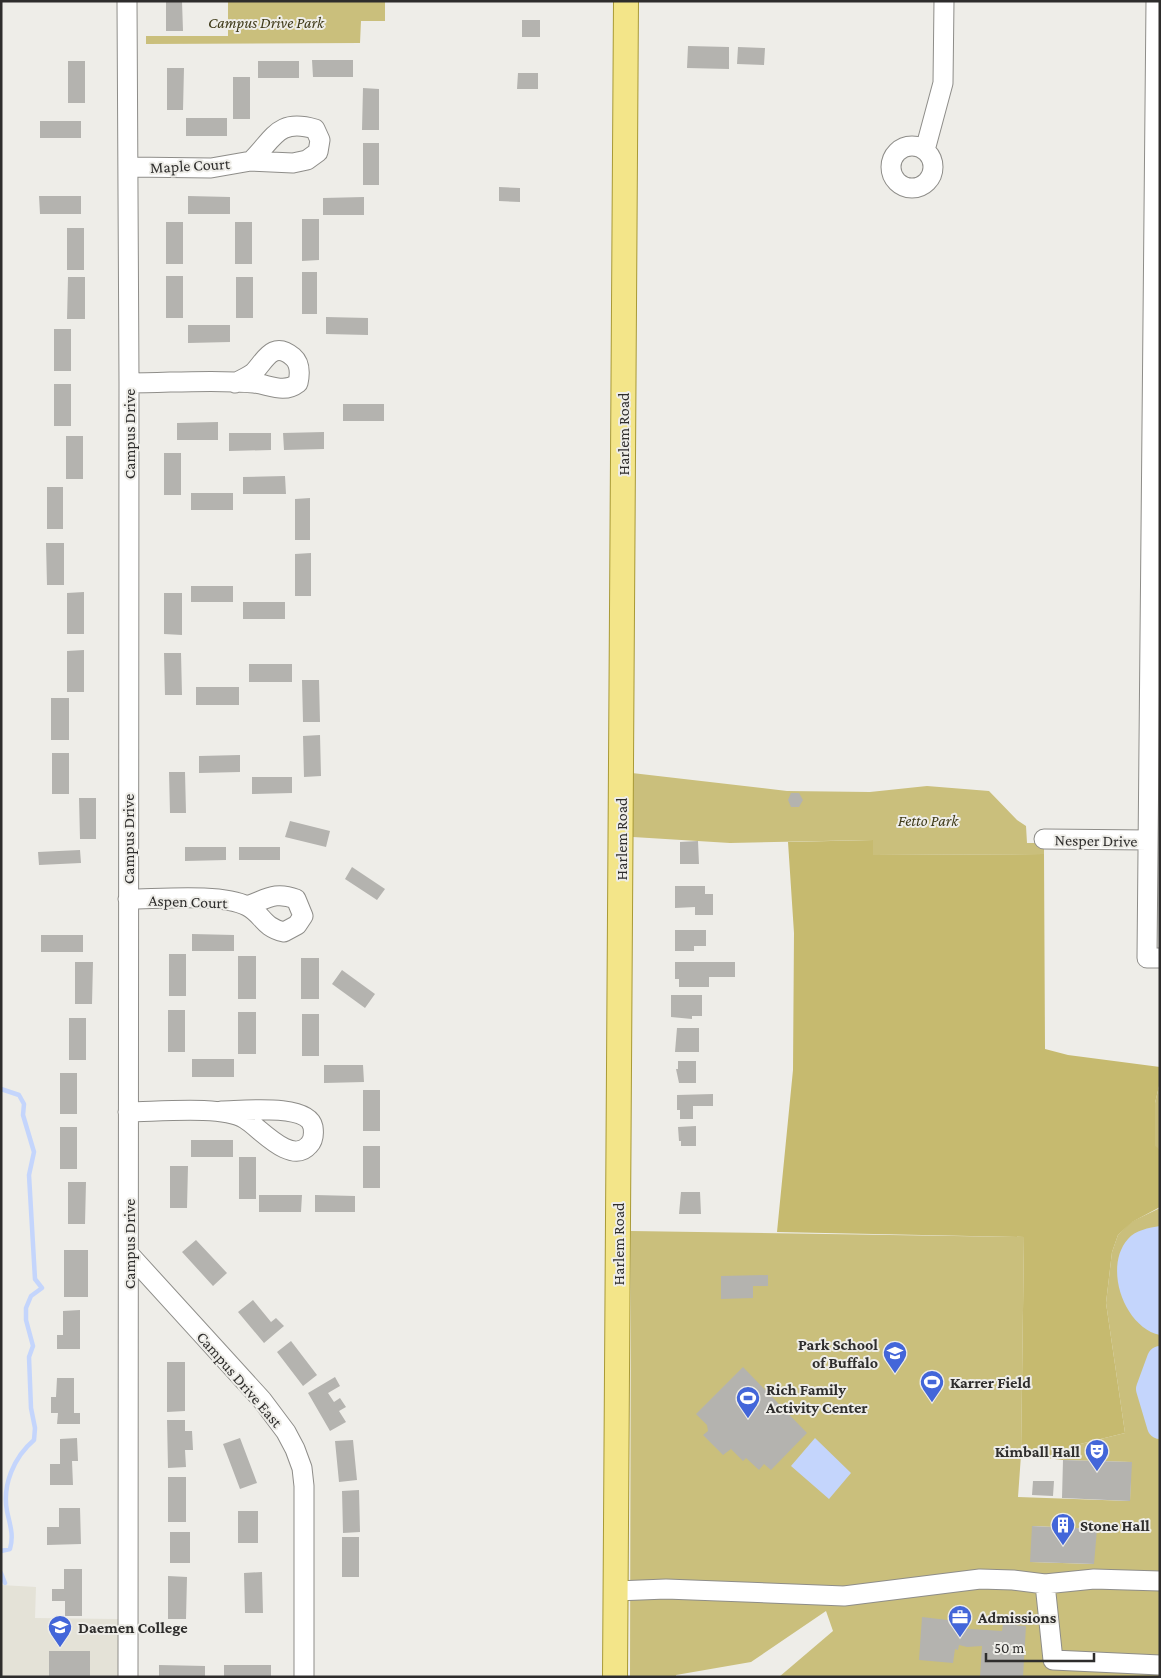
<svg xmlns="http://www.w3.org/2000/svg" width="1161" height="1678" viewBox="0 0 1161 1678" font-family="'Crimson Pro',serif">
  <rect width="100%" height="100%" fill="#eeede8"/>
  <path fill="#e4e2d7" d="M 1,1585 L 36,1587 L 35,1618 L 118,1619 L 119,1677 L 1,1677 Z"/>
  <path fill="#cabf7c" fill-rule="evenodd" d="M 228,1 L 385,1 L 385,21 L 361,21 L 360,43 L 146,44 L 146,36 L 228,36 Z
    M 632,773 L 787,791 L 870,792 L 927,786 L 989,791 L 1017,820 L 1026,826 L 1027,843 L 1044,843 L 1044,854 L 873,855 L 872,840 L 730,843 L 633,837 Z
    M 1160,1082 L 1160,1149 L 1155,1147 L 1155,1103 Z
    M 1160,1208 L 1160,1677 L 779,1677 L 833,1631 L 826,1611 L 751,1662 L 676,1675 L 676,1677 L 630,1677 L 631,1231 L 1024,1237 L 1021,1455 L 1018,1497 L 1130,1501 L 1131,1462 L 1063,1460 L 1076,1445 L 1125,1433 L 1106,1303 L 1112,1252 L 1118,1235 L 1131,1222 ZM 1033,1526 L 1096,1529 L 1093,1564 L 1031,1562 Z"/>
  <path fill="#c6ba6f" d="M 873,840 L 873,855 L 1044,854 L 1045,1049 L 1068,1055 L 1160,1067 L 1160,1082 L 1155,1103 L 1155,1146 L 1160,1149 L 1160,1207 L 1132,1222 L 1118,1235 L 1112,1252 L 1106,1303 L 1125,1433 L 1076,1445 L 1063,1460 L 1021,1455 L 1024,1237 L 777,1232 L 793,1070 L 794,933 L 788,842 Z"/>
  <path fill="#c4d5fc" d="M 1160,1226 L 1160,1335 C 1124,1327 1103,1267 1128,1239 C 1135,1230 1149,1228 1160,1226 Z
    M 815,1438 L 851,1473 L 829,1499 L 791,1466 Z"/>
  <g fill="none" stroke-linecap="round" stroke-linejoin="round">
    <path stroke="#c4d5fc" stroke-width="4.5" d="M 1,1089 L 19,1095 L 24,1104 L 23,1115 L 34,1152 L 29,1175 L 35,1279 L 42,1288 L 31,1296 L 26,1308 L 26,1320 L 33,1346 L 29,1357 L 31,1408 L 35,1428 L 34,1440 C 14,1457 2,1485 7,1511 C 10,1525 14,1535 10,1549 L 1,1551
      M 1,1573 L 5,1583"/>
    <path stroke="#c4d5fc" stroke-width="26" d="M 1160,1359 L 1149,1389 L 1160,1426"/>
  </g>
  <path fill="#b4b3af" d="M 166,1 L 182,1 L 183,31 L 166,31 Z
    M 522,20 L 540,20 L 540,37 L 522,37 Z
    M 688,46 L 729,47 L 729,69 L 687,68 Z
    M 738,47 L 765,48 L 764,65 L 737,64 Z
    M 312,60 L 353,60 L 353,77 L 313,77 Z
    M 68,61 L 85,61 L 85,103 L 68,103 Z
    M 258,61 L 299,61 L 299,78 L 258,78 Z
    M 167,68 L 184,68 L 183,110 L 167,110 Z
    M 518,73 L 538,73 L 538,89 L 517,89 Z
    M 233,77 L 250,77 L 250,119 L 233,119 Z
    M 363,88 L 379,89 L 379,130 L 362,130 Z
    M 186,118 L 227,118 L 227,136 L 186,136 Z
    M 40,121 L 81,121 L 81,138 L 40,138 Z
    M 363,143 L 379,143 L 379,185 L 363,185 Z
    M 499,187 L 520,188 L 520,202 L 499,201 Z
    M 39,196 L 81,196 L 81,214 L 40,214 Z
    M 188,196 L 230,197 L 230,214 L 188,214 Z
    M 364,197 L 364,215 L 323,215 L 323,198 Z
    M 302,219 L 319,219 L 319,260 L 302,261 Z
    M 166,222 L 183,222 L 183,264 L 166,264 Z
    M 235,222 L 252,222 L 252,264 L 235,264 Z
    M 67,228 L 84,228 L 84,270 L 67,270 Z
    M 302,272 L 317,272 L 317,314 L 302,314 Z
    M 166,276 L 183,276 L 183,318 L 166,318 Z
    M 68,277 L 85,277 L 85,319 L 67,319 Z
    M 236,277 L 253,277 L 253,318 L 236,318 Z
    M 326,317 L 368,318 L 368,335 L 326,334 Z
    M 188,325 L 230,325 L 230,342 L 188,343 Z
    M 54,329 L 71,329 L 71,371 L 54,371 Z
    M 54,384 L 71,384 L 71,426 L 54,426 Z
    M 343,404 L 384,404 L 384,421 L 343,421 Z
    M 218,422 L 218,440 L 177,440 L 177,423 Z
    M 324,432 L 324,449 L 284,450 L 283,433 Z
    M 229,433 L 271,433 L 271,450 L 229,451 Z
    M 66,436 L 83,436 L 83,479 L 66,479 Z
    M 164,453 L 181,453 L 181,495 L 164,495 Z
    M 285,476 L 286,494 L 243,494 L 243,477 Z
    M 47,487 L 63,487 L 63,529 L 47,529 Z
    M 191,493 L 233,493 L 233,510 L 191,510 Z
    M 310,498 L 310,540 L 295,540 L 295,499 Z
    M 46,543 L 64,543 L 64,585 L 47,585 Z
    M 311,553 L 311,596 L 295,596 L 295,554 Z
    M 191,586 L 233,586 L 233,602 L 191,602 Z
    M 84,592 L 84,634 L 67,634 L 67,593 Z
    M 164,593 L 182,593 L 182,635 L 164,634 Z
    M 243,602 L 285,602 L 285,619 L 243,619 Z
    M 84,650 L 84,692 L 67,692 L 67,651 Z
    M 164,653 L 181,653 L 182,695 L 165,695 Z
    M 249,664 L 292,664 L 292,682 L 249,682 Z
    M 302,680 L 319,680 L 320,722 L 303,722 Z
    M 196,687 L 239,687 L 239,705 L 196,705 Z
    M 51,698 L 69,698 L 69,740 L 51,740 Z
    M 320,735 L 321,776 L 304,777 L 303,736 Z
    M 52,753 L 69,753 L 69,794 L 52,794 Z
    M 240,755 L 240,772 L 199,773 L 199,756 Z
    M 169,772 L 185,772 L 186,813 L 170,813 Z
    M 252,777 L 292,777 L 292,793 L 252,794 Z
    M 791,793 L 799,793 L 803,800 L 799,807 L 791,807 L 788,800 Z
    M 79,798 L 96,798 L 96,839 L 80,839 Z
    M 290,821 L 330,831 L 326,847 L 285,837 Z
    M 698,841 L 699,864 L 680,864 L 680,842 Z
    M 185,847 L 226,847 L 226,860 L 185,861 Z
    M 239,847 L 280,847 L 280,860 L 239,860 Z
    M 80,850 L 81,863 L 39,865 L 38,852 Z
    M 352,867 L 385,889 L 377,900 L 345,879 Z
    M 675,886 L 705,886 L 705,894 L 713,894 L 713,915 L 695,915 L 695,907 L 675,908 Z
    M 675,930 L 706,930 L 706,946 L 694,946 L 694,951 L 675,951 Z
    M 192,934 L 234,935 L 234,951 L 192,951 Z
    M 41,935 L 83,935 L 83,952 L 41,952 Z
    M 169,954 L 186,954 L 186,996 L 169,996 Z
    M 238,956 L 256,956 L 256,999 L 238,999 Z
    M 301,958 L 319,958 L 319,999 L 301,999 Z
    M 75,962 L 93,962 L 92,1004 L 75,1004 Z
    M 675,962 L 735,962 L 735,977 L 709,977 L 709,987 L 679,987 L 679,979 L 675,979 Z
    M 342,970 L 375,994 L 365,1008 L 332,984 Z
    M 671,995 L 702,995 L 702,1016 L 692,1016 L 692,1019 L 671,1017 Z
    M 168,1010 L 185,1010 L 185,1052 L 168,1052 Z
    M 238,1012 L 256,1012 L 256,1054 L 238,1054 Z
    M 302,1014 L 319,1014 L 319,1056 L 302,1056 Z
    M 69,1018 L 86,1018 L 86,1060 L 69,1060 Z
    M 677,1028 L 699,1028 L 699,1052 L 675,1052 Z
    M 192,1059 L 234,1059 L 234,1077 L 192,1077 Z
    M 678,1061 L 696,1061 L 696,1083 L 679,1083 L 676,1069 L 678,1069 Z
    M 324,1065 L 363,1065 L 364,1082 L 324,1083 Z
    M 60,1073 L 77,1073 L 77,1114 L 60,1114 Z
    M 363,1090 L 380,1090 L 380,1131 L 363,1131 Z
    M 713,1094 L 713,1106 L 693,1106 L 693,1119 L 680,1119 L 680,1110 L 677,1110 L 677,1095 Z
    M 696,1126 L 696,1146 L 681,1146 L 681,1141 L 679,1141 L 678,1127 Z
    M 60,1127 L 77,1127 L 77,1169 L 60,1169 Z
    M 191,1140 L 233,1140 L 233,1157 L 191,1157 Z
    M 363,1146 L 380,1146 L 380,1188 L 363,1188 Z
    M 239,1157 L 256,1157 L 256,1199 L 239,1199 Z
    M 170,1166 L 188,1166 L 187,1208 L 170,1208 Z
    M 68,1182 L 86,1182 L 85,1224 L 68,1224 Z
    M 681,1192 L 700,1192 L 701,1214 L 679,1214 Z
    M 259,1195 L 302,1195 L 301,1212 L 259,1212 Z
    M 315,1195 L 355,1196 L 355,1212 L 315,1212 Z
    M 196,1240 L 227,1273 L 213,1286 L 182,1252 Z
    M 64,1250 L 88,1250 L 88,1297 L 64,1297 Z
    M 768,1275 L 768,1286 L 753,1286 L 753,1298 L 721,1299 L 721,1276 Z
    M 253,1300 L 271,1322 L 276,1318 L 284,1326 L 264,1343 L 238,1312 Z
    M 80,1310 L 80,1349 L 57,1349 L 57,1335 L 63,1335 L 63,1311 Z
    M 291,1341 L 317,1375 L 303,1386 L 277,1352 Z
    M 167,1362 L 185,1362 L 185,1411 L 167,1412 Z
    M 743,1367 L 807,1433 L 771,1470 L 764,1464 L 759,1470 L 746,1458 L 743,1461 L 731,1449 L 723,1455 L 703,1435 L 708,1431 L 707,1425 L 696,1414 Z
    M 335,1377 L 340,1386 L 328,1393 L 334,1402 L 340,1398 L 346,1407 L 339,1411 L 346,1422 L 330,1431 L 308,1393 Z
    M 57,1378 L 74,1378 L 74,1413 L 80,1413 L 80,1424 L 57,1424 L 58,1413 L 51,1413 L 51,1397 L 56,1397 Z
    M 167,1420 L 185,1420 L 185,1431 L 192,1431 L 193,1450 L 185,1450 L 186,1467 L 168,1468 Z
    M 77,1438 L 78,1461 L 72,1461 L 73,1485 L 50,1485 L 50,1464 L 60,1464 L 60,1439 Z
    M 240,1438 L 257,1483 L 240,1489 L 223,1444 Z
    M 353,1440 L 357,1480 L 339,1482 L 335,1441 Z
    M 1063,1460 L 1132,1462 L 1130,1501 L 1062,1498 Z
    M 168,1477 L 186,1477 L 186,1522 L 168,1522 Z
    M 1033,1481 L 1054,1481 L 1053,1496 L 1032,1495 Z
    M 359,1490 L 360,1532 L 343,1533 L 342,1491 Z
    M 59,1508 L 80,1508 L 81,1544 L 47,1545 L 47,1527 L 59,1527 Z
    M 238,1511 L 258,1511 L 258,1543 L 238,1543 Z
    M 1032,1526 L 1097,1529 L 1094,1564 L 1030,1562 Z
    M 170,1532 L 190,1532 L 190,1563 L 170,1563 Z
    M 342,1537 L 359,1537 L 359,1577 L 342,1577 Z
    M 64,1569 L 82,1569 L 82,1616 L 65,1616 L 65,1601 L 52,1601 L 52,1589 L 64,1589 Z
    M 262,1572 L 263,1613 L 245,1613 L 244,1573 Z
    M 168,1576 L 187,1577 L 186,1619 L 168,1619 Z
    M 922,1617 L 956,1621 L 956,1628 L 1002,1631 L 1003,1624 L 1026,1626 L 1023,1677 L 980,1677 L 982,1646 L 967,1647 L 959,1645 L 958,1650 L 955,1649 L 953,1663 L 919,1660 Z
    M 49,1651 L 90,1651 L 90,1677 L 49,1677 Z
    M 159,1665 L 205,1666 L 205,1677 L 159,1677 Z
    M 224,1665 L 271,1665 L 271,1677 L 224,1677 Z"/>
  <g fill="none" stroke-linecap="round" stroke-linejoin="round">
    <g stroke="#8e8d89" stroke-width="21">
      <path id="minor" d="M 127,1 L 129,383 L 128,1677
        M 1156,1 L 1147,958 L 1160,958
        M891 167a21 21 0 1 1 42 0a21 21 0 1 1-42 0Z
        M 925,150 L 943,83 L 944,1
        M 129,167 L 211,168 L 251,161 L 293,163 L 307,160 L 318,152 L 320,140 L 315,129 C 277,118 274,139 251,161
        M 129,383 C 170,383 213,379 254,383 C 270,385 284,394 298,383 C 300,374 301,364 293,357 C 272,339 264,363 253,373 C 248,377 240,380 235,383
        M 1044,839 L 1148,840
        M 128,899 C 159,899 221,893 247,906 C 263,914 262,927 284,932 L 297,925 L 303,916 L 296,899 C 275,891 267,899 247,906
        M 128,1112 C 156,1112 223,1105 245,1119 C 259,1127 291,1166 309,1145 C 314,1140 314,1134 313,1127 C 308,1103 241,1111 221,1111
        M 129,1254 L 262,1400 L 286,1432 L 295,1449 L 302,1468 L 304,1486 L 304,1677
        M 1045,1584 L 1053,1660 L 1160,1665
        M 616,1591 L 666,1589 L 844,1596 L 980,1579 L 1013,1580 L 1045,1584 L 1094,1579 L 1160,1581"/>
    </g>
    <g stroke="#a99a36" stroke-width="26">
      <path id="major" d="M 615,1677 L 626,1"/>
    </g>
    <use href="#minor" stroke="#fff" stroke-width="19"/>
    <use href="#major" stroke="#f3e589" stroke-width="24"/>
  </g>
  <defs>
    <g id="school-pin" transform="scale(1.25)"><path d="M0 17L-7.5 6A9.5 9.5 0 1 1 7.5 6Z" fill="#4366d9" stroke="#eeede8"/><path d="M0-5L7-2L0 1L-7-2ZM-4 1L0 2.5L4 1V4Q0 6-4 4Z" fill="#fff"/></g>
    <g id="stadium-pin" transform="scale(1.25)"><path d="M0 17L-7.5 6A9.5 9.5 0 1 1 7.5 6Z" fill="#4366d9" stroke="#eeede8"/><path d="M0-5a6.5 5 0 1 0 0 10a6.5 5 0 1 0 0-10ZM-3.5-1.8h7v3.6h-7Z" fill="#fff"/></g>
    <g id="theatre-pin" transform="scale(1.25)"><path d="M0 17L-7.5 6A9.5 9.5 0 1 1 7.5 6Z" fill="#4366d9" stroke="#eeede8"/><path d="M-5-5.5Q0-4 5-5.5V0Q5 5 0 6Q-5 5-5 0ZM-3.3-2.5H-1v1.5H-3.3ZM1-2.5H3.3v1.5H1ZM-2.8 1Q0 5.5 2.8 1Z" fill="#fff"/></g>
    <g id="building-pin" transform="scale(1.25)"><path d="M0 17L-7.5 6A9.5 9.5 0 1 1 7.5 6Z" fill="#4366d9" stroke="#eeede8"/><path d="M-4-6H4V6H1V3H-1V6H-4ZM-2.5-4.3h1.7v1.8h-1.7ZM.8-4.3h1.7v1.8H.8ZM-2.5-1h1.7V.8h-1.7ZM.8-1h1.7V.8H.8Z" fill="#fff"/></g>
    <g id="office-pin" transform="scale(1.25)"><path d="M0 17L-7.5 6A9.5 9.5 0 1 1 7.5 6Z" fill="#4366d9" stroke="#eeede8"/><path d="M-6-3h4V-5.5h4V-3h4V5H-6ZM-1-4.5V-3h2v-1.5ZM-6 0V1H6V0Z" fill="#fff"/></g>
    <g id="university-pin" transform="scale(1.25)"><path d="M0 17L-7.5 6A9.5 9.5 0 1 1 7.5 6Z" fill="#4366d9" stroke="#eeede8"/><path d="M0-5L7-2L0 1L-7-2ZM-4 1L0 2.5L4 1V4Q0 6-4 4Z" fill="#fff"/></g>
  </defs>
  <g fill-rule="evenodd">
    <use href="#school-pin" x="895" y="1353"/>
    <use href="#stadium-pin" x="932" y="1382"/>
    <use href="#stadium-pin" x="748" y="1398"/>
    <use href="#theatre-pin" x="1097" y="1451"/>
    <use href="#building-pin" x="1063" y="1525"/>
    <use href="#office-pin" x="960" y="1617"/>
    <use href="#university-pin" x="60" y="1627"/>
  </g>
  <g text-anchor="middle" stroke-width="4" stroke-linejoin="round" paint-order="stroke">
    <g font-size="16" font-style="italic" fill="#3f3a19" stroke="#eeede8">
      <text x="266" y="28">Campus Drive Park</text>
      <text x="928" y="826">Fetto Park</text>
    </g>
    <g font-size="16" fill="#2e2d2c" stroke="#eeede8">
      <text transform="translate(190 165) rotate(-3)" y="6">Maple Court</text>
      <text transform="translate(129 434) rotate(-90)" y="6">Campus Drive</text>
      <text transform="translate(623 434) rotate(-90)" y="6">Harlem Road</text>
      <text transform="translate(128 839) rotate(-90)" y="6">Campus Drive</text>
      <text transform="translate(621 839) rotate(-90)" y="6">Harlem Road</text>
      <text transform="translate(1096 840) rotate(1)" y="6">Nesper Drive</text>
      <text transform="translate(188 901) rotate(2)" y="6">Aspen Court</text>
      <text transform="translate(129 1244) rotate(-90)" y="6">Campus Drive</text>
      <text transform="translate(618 1244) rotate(-90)" y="6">Harlem Road</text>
      <text transform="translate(240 1379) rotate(49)" y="6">Campus Drive East</text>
    </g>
    <g font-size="16" font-weight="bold" fill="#2e2d2c" stroke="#eeede8" text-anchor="start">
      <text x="878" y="1350" text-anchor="end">Park School<tspan x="878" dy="18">of Buffalo</tspan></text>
      <text x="950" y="1388">Karrer Field</text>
      <text x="766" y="1395">Rich Family<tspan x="766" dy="18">Activity Center</tspan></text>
      <text x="1080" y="1457" text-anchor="end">Kimball Hall</text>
      <text x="1080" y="1531">Stone Hall</text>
      <text x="978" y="1623">Admissions</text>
      <text x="78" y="1633">Daemen College</text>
    </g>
  </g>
  <rect width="1161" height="1678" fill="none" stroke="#2e2d2c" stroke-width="5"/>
  <path d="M986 1653v8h108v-8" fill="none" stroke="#2e2d2c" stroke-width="2.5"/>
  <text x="994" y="1653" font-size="15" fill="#2e2d2c" stroke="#eeede8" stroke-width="4" paint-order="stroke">50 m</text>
</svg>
